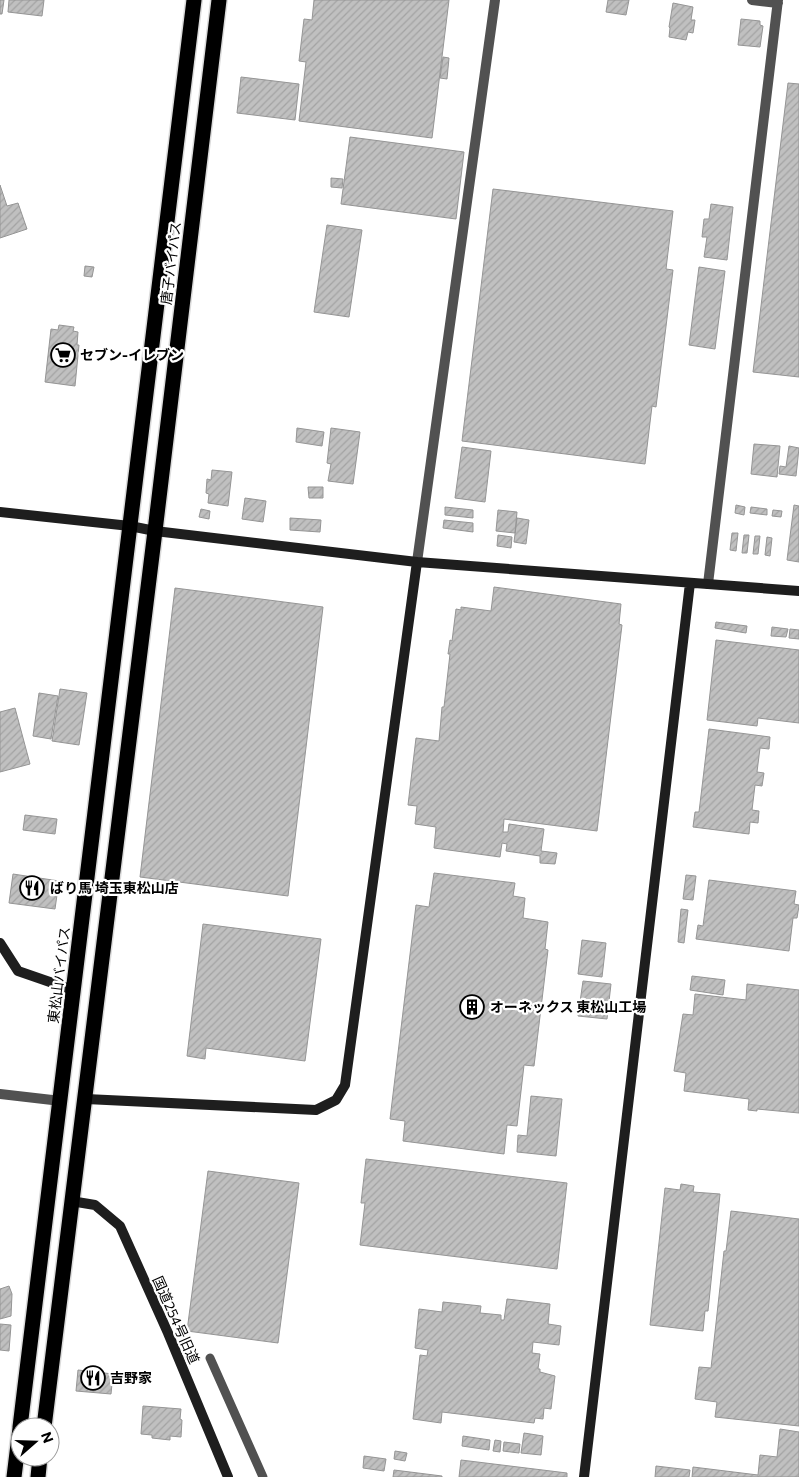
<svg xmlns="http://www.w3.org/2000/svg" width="799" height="1477" viewBox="0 0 799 1477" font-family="Commissioner,'Noto Sans JP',sans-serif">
  <defs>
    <pattern id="building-hatch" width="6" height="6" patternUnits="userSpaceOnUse" patternTransform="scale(1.25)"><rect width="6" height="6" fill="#c0c0c0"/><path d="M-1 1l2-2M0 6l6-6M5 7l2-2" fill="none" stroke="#a3a3a3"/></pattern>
  </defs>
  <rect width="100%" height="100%" fill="#fff"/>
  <path fill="url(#building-hatch)" stroke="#959595" d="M 0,0 L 4,0 L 2,14 L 0,14 Z
    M 9,0 L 44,0 L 42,16 L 8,12 Z
    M 314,0 L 449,0 L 432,138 L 299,121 L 306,62 L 299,61 L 304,19 L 312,20 Z
    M 608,0 L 629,0 L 626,15 L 606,12 Z
    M 673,3 L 693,7 L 691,20 L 695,20 L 693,33 L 688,32 L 686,40 L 669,37 L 670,28 L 669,27 Z
    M 741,19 L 760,21 L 760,25 L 763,26 L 760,47 L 738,45 Z
    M 443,57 L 449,58 L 447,79 L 440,78 Z
    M 241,77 L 299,84 L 295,120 L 237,113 Z
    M 788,83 L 799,84 L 799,377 L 753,372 Z
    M 350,137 L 464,152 L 456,219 L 341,204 Z
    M 331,178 L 343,179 L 342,188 L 331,187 Z
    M 0,185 L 7,206 L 18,203 L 27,229 L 0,238 Z
    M 493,189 L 673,211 L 666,269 L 673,270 L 656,407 L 652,406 L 645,464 L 462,441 Z
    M 711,204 L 733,207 L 727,260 L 704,257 L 707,237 L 702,237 L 704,219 L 709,219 Z
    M 327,225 L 362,230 L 349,317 L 314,312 Z
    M 85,266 L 94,267 L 92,277 L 84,276 Z
    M 699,267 L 725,271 L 715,349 L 689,345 Z
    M 59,325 L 74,327 L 73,331 L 78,332 L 77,345 L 79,345 L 75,386 L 45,382 L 51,329 L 58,330 Z
    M 297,428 L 324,432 L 322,446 L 296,442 Z
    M 331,428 L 360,432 L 353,484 L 328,481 L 331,464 L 327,463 Z
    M 754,444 L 780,446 L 777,477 L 751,474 Z
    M 789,446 L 799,448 L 796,476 L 779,474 L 780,466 L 786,467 Z
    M 462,447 L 491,451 L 485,502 L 455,498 Z
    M 212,470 L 232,472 L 228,506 L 208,503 L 209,494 L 206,493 L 207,479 L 211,480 Z
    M 308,487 L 323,487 L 323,498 L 309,498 Z
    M 245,498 L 266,501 L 263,522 L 242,519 Z
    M 736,505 L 745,507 L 744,515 L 735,513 Z
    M 794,505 L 799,506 L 799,562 L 787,560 Z
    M 445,507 L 473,510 L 473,518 L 445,515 Z
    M 751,507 L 767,509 L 767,515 L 750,513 Z
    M 201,509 L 210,511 L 209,519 L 199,517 Z
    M 498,510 L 517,512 L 515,533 L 496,531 Z
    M 773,510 L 782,511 L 781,517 L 772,516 Z
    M 290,518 L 321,520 L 320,532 L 290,530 Z
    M 517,518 L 529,520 L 526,544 L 514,542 Z
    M 444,520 L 473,523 L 473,532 L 443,528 Z
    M 732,533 L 738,533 L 736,551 L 730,550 Z
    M 498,535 L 512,537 L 511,548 L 497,546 Z
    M 744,535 L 749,535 L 747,553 L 742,553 Z
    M 755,536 L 760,536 L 758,554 L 753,554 Z
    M 767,537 L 772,538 L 770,556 L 765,555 Z
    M 494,587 L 621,604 L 619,624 L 622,625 L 597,831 L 504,819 L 503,832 L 508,832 L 509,824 L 544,829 L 541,851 L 557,853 L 555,864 L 540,863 L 540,856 L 506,851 L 507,844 L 502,843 L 500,857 L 434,848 L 436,827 L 415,824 L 417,806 L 408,805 L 416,738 L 439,741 L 442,707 L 444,707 L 450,654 L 448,654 L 450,640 L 452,641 L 456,609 L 461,610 L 461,607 L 491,611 Z
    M 175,588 L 323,607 L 288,896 L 140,877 Z
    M 716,622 L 747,626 L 746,633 L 715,628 Z
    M 772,627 L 788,629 L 786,637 L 771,636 Z
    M 790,629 L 799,630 L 799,639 L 789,638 Z
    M 716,640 L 799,650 L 799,723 L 758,718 L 757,726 L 707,720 Z
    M 60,689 L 87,693 L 79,745 L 52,741 Z
    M 39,693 L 58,696 L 51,739 L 33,736 Z
    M 15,708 L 30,764 L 0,772 L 0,712 Z
    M 709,729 L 770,737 L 769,749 L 760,748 L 757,772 L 764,773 L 762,786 L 755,785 L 752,810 L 759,811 L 758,823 L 750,822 L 749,834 L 693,827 L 695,812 L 699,812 Z
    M 25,815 L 57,819 L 55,834 L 23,830 Z
    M 434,873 L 515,883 L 513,896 L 525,898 L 523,918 L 548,922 L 545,949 L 548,950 L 534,1066 L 524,1065 L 517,1126 L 507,1125 L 504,1154 L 403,1141 L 405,1121 L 390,1119 L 416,905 L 429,907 Z
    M 13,874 L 59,881 L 55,909 L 9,903 Z
    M 686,875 L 696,876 L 693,900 L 683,899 Z
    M 709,880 L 796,891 L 794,904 L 799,905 L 799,906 L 797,918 L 793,918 L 789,951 L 696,939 L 698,925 L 703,926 Z
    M 681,909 L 688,910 L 684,943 L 678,942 Z
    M 203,924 L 321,939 L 305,1061 L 206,1048 L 205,1059 L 187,1056 Z
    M 582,940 L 606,943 L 602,977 L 578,974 Z
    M 692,976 L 725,980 L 723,995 L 690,990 Z
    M 583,981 L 611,984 L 607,1019 L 578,1016 Z
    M 747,984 L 799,990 L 799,1113 L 757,1109 L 757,1111 L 748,1110 L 749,1099 L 684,1091 L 686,1073 L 674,1071 L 683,1014 L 693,1015 L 695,994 L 746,1000 Z
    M 531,1096 L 562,1099 L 556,1156 L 517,1152 L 518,1135 L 527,1136 Z
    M 366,1159 L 567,1183 L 557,1269 L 360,1245 L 365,1203 L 361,1203 Z
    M 208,1171 L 299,1183 L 278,1343 L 187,1331 Z
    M 681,1184 L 694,1186 L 693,1192 L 720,1194 L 708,1311 L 705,1311 L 703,1331 L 650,1325 L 665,1188 L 680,1190 Z
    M 731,1211 L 799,1219 L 799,1426 L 715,1417 L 717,1402 L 695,1399 L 699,1367 L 711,1368 L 724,1251 L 726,1251 Z
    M 9,1286 L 12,1294 L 11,1316 L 0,1319 L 0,1289 Z
    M 507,1299 L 550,1304 L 548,1324 L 561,1326 L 559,1345 L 533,1342 L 532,1353 L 540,1354 L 538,1369 L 540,1369 L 540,1372 L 555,1376 L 551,1409 L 544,1408 L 543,1419 L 535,1418 L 534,1423 L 442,1412 L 441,1423 L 413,1419 L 420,1355 L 427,1356 L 428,1350 L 415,1348 L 419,1309 L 442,1312 L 443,1302 L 481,1306 L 480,1313 L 501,1315 L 501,1320 L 504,1320 Z
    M 0,1324 L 11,1325 L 9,1351 L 0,1350 Z
    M 78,1370 L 113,1374 L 111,1394 L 76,1391 Z
    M 143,1406 L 181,1409 L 180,1419 L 182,1420 L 181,1437 L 170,1436 L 170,1440 L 152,1438 L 152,1435 L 141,1434 Z
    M 780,1429 L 799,1432 L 799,1477 L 692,1477 L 693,1467 L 758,1475 L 760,1455 L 777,1457 Z
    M 524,1433 L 543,1436 L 541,1455 L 521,1453 Z
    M 463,1436 L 490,1440 L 489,1450 L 462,1446 Z
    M 495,1440 L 501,1441 L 500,1452 L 493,1451 Z
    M 504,1442 L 520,1444 L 519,1453 L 503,1451 Z
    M 395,1451 L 407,1453 L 405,1461 L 394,1459 Z
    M 364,1456 L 386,1459 L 384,1471 L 363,1468 Z
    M 461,1460 L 567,1473 L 567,1477 L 459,1477 Z
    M 656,1466 L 690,1470 L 689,1477 L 655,1477 Z
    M 394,1470 L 442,1476 L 442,1477 L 393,1477 Z"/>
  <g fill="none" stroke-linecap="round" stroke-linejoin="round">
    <g stroke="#dbdbdb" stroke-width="18">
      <path id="highway" d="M 20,1427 L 194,0
        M 44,1427 L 155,531 L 219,0
        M 14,1477 L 20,1428
        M 38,1477 L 40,1457"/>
    </g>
    <path stroke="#515151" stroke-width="9" d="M 210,1358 L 263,1477"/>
    <path stroke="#515151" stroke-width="10" d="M 752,0 L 778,3
      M 417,562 L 495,0
      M 708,584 L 778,0
      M 0,1094 L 61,1101"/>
    <path stroke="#1e1e1e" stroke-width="10" d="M 0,512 L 130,526 L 155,531 L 417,562 L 799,591
      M 0,943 L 18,971 L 73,990
      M 86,1099 L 316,1110 L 336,1100 L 345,1085 L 417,562
      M 71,1201 L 95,1205 L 120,1226 L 168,1333 L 228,1477
      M 584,1477 L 690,583"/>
    <use href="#highway" stroke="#000" stroke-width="15"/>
  </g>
  <defs>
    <g id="supermarket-ring" transform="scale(1.25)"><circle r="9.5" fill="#fff" stroke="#000" stroke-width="1.5"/><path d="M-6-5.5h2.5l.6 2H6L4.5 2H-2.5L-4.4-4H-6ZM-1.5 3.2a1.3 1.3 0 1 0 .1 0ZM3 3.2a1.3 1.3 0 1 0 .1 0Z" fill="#000"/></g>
    <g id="restaurant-ring" transform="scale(1.25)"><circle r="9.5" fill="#fff" stroke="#000" stroke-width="1.5"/><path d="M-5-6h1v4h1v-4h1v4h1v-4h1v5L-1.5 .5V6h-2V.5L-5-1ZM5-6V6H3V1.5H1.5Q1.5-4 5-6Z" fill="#000"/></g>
    <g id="building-ring" transform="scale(1.25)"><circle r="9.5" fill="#fff" stroke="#000" stroke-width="1.5"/><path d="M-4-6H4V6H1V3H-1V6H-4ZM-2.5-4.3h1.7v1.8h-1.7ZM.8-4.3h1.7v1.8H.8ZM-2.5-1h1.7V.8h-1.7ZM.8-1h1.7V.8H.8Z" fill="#000"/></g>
  </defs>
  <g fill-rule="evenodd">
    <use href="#supermarket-ring" x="63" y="355"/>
    <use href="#restaurant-ring" x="32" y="888"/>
    <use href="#building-ring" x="472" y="1007"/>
    <use href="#restaurant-ring" x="93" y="1378"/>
  </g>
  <g text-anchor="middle" stroke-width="4.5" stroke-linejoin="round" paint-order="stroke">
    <g font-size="14" fill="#000" stroke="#fff">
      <text transform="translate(171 263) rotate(-83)" y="5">唐子バイパス</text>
      <text transform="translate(59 975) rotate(-83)" y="5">東松山バイパス</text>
      <text transform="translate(176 1320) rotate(66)" y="5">国道254号旧道</text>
    </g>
    <g font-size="14" font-weight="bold" fill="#000" stroke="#fff" text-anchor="start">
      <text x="80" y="360">セブン-イレブン</text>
      <text x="50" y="893">ばり馬 埼玉東松山店</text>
      <text x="490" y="1012">オーネックス 東松山工場</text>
      <text x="110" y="1383">吉野家</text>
    </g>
  </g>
  <g transform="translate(35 1442) rotate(70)"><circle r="24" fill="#ffffff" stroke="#999999"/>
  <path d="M0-4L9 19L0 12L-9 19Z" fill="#000000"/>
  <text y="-8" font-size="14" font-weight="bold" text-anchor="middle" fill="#000000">N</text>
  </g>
</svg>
